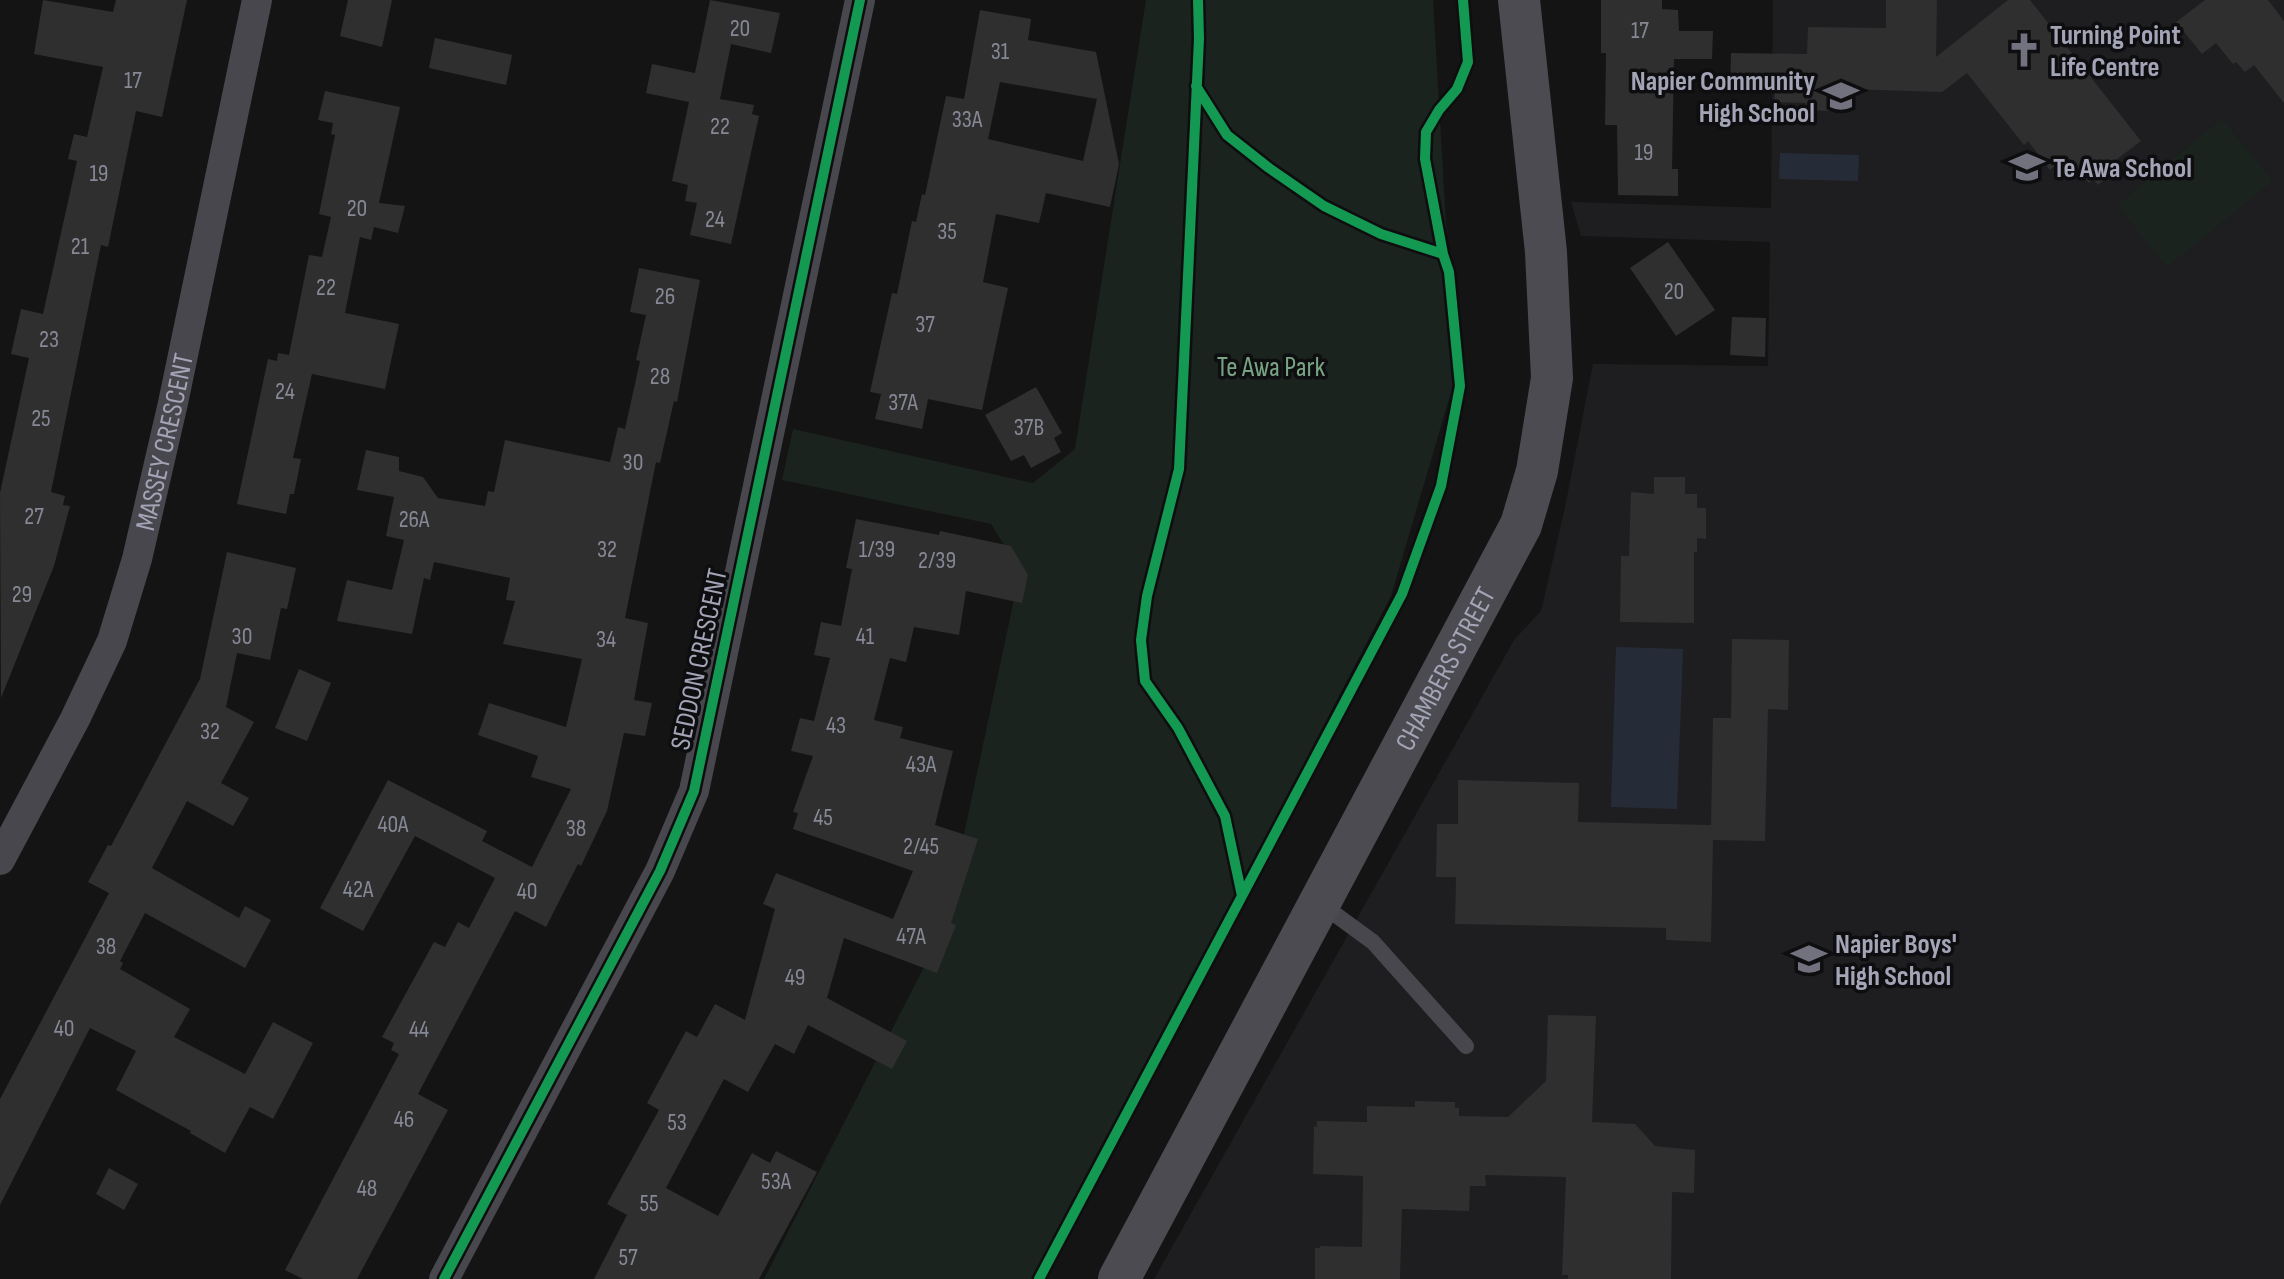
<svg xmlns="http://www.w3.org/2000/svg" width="2284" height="1279" viewBox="0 0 2284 1279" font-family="'Sofia Sans Condensed',sans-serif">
  <rect width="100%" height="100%" fill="#141414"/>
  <path fill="#1e1e20" d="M 1773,0 L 2284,0 L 2284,1279 L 1154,1279 L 1514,640 L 1541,611 L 1565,507 L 1593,364 L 1768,366 L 1770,242 L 1581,236 L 1571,202 L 1771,208 Z"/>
  <path fill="#1b231e" d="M 1146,0 L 1433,0 L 1455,379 L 1391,596 L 1036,1279 L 764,1279 L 944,928 L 1020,571 L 991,524 L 782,480 L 793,429 L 1033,483 L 1075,449 Z
    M 2222,119 L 2273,181 L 2167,267 L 2117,205 Z"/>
  <path fill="#262c37" d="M 1780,153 L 1859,155 L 1858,181 L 1779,179 Z
    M 1616,647 L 1683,649 L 1677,809 L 1611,807 Z"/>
  <path fill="#2f2f30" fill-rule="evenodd" d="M 43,0 L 113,12 L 116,0 L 187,0 L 162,117 L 136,111 L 108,247 L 101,245 L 51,492 L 65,496 L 63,505 L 70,506 L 54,566 L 1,698 L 0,493 L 29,358 L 11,354 L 21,309 L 43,314 L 77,161 L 68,159 L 74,134 L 87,137 L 103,67 L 34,54 Z
    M 348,0 L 392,0 L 382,47 L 340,36 Z
    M 710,0 L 780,13 L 771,53 L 731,44 L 720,99 L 754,105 L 752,114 L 759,116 L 731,244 L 690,235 L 697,203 L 685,201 L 688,185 L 672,181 L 689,102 L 646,93 L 652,64 L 695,73 Z
    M 1601,0 L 1662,0 L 1662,9 L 1678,10 L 1679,31 L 1713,31 L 1712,59 L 1674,59 L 1672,169 L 1678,169 L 1678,196 L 1618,195 L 1617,125 L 1605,125 L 1606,53 L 1601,53 Z
    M 1886,0 L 1937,0 L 1936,57 L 2008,0 L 2030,0 L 2141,141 L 2116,160 L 2121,166 L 2098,185 L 2093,179 L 2089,183 L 2067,156 L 2050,170 L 2028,141 L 2024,145 L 1967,73 L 1942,92 L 1849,89 L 1849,112 L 1806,110 L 1806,103 L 1774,102 L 1775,90 L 1730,89 L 1731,53 L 1807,54 L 1808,27 L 1886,28 Z
    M 2205,0 L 2268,0 L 2284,21 L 2284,103 L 2254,65 L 2245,72 L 2236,62 L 2233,64 L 2216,43 L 2202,54 L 2176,22 Z
    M 980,10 L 1031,19 L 1028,40 L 1096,52 L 1119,164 L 1110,207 L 1046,193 L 1039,223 L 996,214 L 983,282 L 1008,288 L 982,410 L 928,399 L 922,429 L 875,419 L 881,394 L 870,392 L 892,293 L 897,294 L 912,221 L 916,222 L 922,194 L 925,195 L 946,96 L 964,99 ZM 1000,82 L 1097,99 L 1083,161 L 988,139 Z
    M 435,38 L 512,55 L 506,85 L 429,68 Z
    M 325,91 L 400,107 L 379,203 L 405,206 L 398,233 L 374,227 L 371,240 L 360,237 L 345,313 L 399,324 L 385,389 L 312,374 L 293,458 L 301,459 L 294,494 L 290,494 L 286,514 L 237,504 L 268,359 L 277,361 L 278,353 L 289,355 L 309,255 L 322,257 L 331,217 L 319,214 L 335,135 L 331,134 L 333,123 L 318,120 Z
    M 1668,242 L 1715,310 L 1676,336 L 1630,268 Z
    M 639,268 L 700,280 L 677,402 L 674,401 L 660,463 L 656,462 L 625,618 L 648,623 L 634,700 L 652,703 L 645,736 L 624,733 L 607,811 L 581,866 L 578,864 L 546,927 L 515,911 L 470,996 L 418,1094 L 448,1110 L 357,1279 L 303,1279 L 285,1270 L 399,1054 L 391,1050 L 394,1043 L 382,1037 L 434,942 L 445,947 L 458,922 L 469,928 L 495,878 L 415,836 L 363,931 L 320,908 L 388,780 L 487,831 L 482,841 L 532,867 L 571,789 L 531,777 L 538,756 L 478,735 L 489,703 L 566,727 L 582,659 L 503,644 L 515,601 L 506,600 L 510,578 L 434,562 L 430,580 L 424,578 L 412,634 L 337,621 L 347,580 L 392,590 L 404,540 L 386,536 L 394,497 L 357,490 L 366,450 L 399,457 L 399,471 L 423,477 L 438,498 L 485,506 L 488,491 L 494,492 L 505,440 L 610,462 L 618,427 L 625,429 L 640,361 L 636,360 L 646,315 L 630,312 Z
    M 1732,317 L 1766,318 L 1765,357 L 1730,355 Z
    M 1036,387 L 1062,433 L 1054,438 L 1061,452 L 1031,468 L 1024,455 L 1011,461 L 985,415 Z
    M 1654,477 L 1685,477 L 1685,494 L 1697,494 L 1697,508 L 1706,508 L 1706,539 L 1697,538 L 1697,552 L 1694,552 L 1694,623 L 1620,622 L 1621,556 L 1629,556 L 1631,492 L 1654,494 Z
    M 856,519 L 939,535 L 940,531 L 1011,546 L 1028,575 L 1022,603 L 966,591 L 959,635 L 914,627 L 906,662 L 890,658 L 874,720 L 903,727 L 900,738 L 953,751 L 935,825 L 978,839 L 951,923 L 956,925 L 937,973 L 844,938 L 827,998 L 907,1041 L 892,1069 L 808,1025 L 794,1054 L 775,1044 L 748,1092 L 724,1079 L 666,1188 L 718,1216 L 752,1153 L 770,1163 L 776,1151 L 817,1172 L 759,1279 L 594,1279 L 627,1215 L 607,1204 L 659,1110 L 647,1103 L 686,1031 L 697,1037 L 715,1004 L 745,1020 L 775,909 L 763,904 L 776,873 L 893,919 L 913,871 L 793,829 L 798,813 L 793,812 L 813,756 L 791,751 L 800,718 L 814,721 L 830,658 L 814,655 L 821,622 L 841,626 L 852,569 L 846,568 Z
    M 227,552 L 296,568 L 287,609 L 281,608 L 270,660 L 237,653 L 226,707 L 254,722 L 221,783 L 249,798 L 233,826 L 187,801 L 152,868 L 239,918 L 245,906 L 271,920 L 245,968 L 145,913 L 120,961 L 123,963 L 120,969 L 190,1009 L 174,1037 L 245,1074 L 273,1022 L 313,1043 L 273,1119 L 250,1107 L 225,1153 L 190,1133 L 191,1131 L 116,1090 L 136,1051 L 90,1028 L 0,1205 L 0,1099 L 109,893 L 88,882 L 108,845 L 111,846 L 200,679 Z
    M 1732,639 L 1789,640 L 1788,710 L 1768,709 L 1765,841 L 1713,840 L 1711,942 L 1666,940 L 1666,928 L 1455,924 L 1456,877 L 1436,877 L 1437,824 L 1458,824 L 1458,780 L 1579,783 L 1578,822 L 1711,825 L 1713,718 L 1731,718 Z
    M 299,669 L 331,683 L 307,741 L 275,728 Z
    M 1548,1015 L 1596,1016 L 1592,1122 L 1635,1124 L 1655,1146 L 1695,1150 L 1694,1193 L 1672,1192 L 1671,1279 L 1568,1279 L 1568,1275 L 1562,1275 L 1566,1177 L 1485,1175 L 1486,1186 L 1470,1186 L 1469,1211 L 1402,1209 L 1400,1279 L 1315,1279 L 1315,1248 L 1320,1248 L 1320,1246 L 1362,1247 L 1363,1176 L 1313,1174 L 1314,1126 L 1317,1127 L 1317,1121 L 1367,1122 L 1367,1106 L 1415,1107 L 1415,1101 L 1455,1102 L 1455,1108 L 1459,1108 L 1459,1116 L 1508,1117 L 1546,1081 Z
    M 109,1168 L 138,1184 L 124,1210 L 96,1194 Z"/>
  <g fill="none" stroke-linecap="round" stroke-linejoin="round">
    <path stroke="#48474d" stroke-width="16" d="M 1321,904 L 1373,942 L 1466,1046"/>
    <g stroke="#48474d" stroke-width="30">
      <path id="s1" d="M 0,860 L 75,719 L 112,641 L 137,559 L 173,403 L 257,0"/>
      <path d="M 444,1279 L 660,871 L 694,791 L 860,0"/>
    </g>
    <path stroke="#4b4b51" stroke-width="42" id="s2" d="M 1119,1279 L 1521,525 L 1537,471 L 1552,378 L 1546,252 L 1519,0"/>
    <g stroke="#0e0e10" stroke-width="15">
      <path id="cycleway" d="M 1198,0 L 1199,39 L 1179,469 L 1147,596 L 1141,640 L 1145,681 L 1178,728 L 1225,816 L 1242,896
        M 1196,86 L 1227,135 L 1269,168 L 1324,206 L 1381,234 L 1443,254
        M 444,1279 L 660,871 L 694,791 L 860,0
        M 1039,1279 L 1402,594 L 1441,486 L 1460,386 L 1449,272 L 1443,254 L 1425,159 L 1426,132 L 1439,110 L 1457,89 L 1468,62 L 1463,0"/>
    </g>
    <use href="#cycleway" stroke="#139951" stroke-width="10"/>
  </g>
  <defs>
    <g id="church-bare" transform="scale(2.76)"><path d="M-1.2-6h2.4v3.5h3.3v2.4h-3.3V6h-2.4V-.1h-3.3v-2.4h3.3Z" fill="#71727e" stroke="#0e0e10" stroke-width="2.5" paint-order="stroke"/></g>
    <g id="school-bare" transform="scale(2.76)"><path d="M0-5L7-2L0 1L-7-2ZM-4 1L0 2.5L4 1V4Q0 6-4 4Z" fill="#71727e" stroke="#0e0e10" stroke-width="2.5" paint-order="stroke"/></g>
  </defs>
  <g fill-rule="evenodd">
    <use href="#church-bare" x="2024" y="50"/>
    <use href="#school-bare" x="1841" y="96"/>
    <use href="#school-bare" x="2027" y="167"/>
    <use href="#school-bare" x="1809" y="959"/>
  </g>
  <g text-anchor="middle" stroke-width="7" stroke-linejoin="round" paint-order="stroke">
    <g font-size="24" fill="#868895">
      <text x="740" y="36">20</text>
      <text x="1640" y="38">17</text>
      <text x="1000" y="59">31</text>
      <text x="133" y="88">17</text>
      <text x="967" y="127">33A</text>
      <text x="720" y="134">22</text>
      <text x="1644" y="160">19</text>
      <text x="99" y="181">19</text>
      <text x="357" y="216">20</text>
      <text x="715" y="227">24</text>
      <text x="947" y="239">35</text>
      <text x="80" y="254">21</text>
      <text x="326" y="295">22</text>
      <text x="1674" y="299">20</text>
      <text x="665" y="304">26</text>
      <text x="925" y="332">37</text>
      <text x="49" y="347">23</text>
      <text x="660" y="384">28</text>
      <text x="285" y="399">24</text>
      <text x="903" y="410">37A</text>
      <text x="41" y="426">25</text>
      <text x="1029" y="435">37B</text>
      <text x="633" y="470">30</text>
      <text x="34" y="524">27</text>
      <text x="414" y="527">26A</text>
      <text x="607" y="557">32</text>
      <text x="877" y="557">1/39</text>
      <text x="937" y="568">2/39</text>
      <text x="22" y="602">29</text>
      <text x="242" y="644">30</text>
      <text x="865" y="644">41</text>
      <text x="606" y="647">34</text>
      <text x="836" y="733">43</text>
      <text x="210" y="739">32</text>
      <text x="921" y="772">43A</text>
      <text x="823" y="825">45</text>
      <text x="393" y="832">40A</text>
      <text x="576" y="836">38</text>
      <text x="921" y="854">2/45</text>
      <text x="358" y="897">42A</text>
      <text x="527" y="899">40</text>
      <text x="911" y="944">47A</text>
      <text x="106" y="954">38</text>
      <text x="795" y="985">49</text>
      <text x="64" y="1036">40</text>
      <text x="419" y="1037">44</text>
      <text x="404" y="1127">46</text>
      <text x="677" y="1130">53</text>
      <text x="776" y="1189">53A</text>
      <text x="367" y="1196">48</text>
      <text x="649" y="1211">55</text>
      <text x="628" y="1265">57</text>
    </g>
    <g font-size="28" font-weight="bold" fill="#a3a5b7" stroke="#0e0e10" text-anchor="start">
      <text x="2050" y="44">Turning Point<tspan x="2050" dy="32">Life Centre</tspan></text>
      <text x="1815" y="90" text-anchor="end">Napier Community<tspan x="1815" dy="32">High School</tspan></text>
      <text x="2053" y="177">Te Awa School</text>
      <text x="1835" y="953">Napier Boys'<tspan x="1835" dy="32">High School</tspan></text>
    </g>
    <g font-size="28" fill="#78a483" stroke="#0e0e10">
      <text x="1271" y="376">Te Awa Park</text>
    </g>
    <g font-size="28" fill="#a3a5b7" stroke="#0e0e10">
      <text dy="10" stroke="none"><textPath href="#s1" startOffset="452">MASSEY CRESCENT</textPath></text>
      <text transform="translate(698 659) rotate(-78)" y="10">SEDDON CRESCENT</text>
      <text dy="10" stroke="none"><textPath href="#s2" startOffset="692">CHAMBERS STREET</textPath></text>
    </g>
  </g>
</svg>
